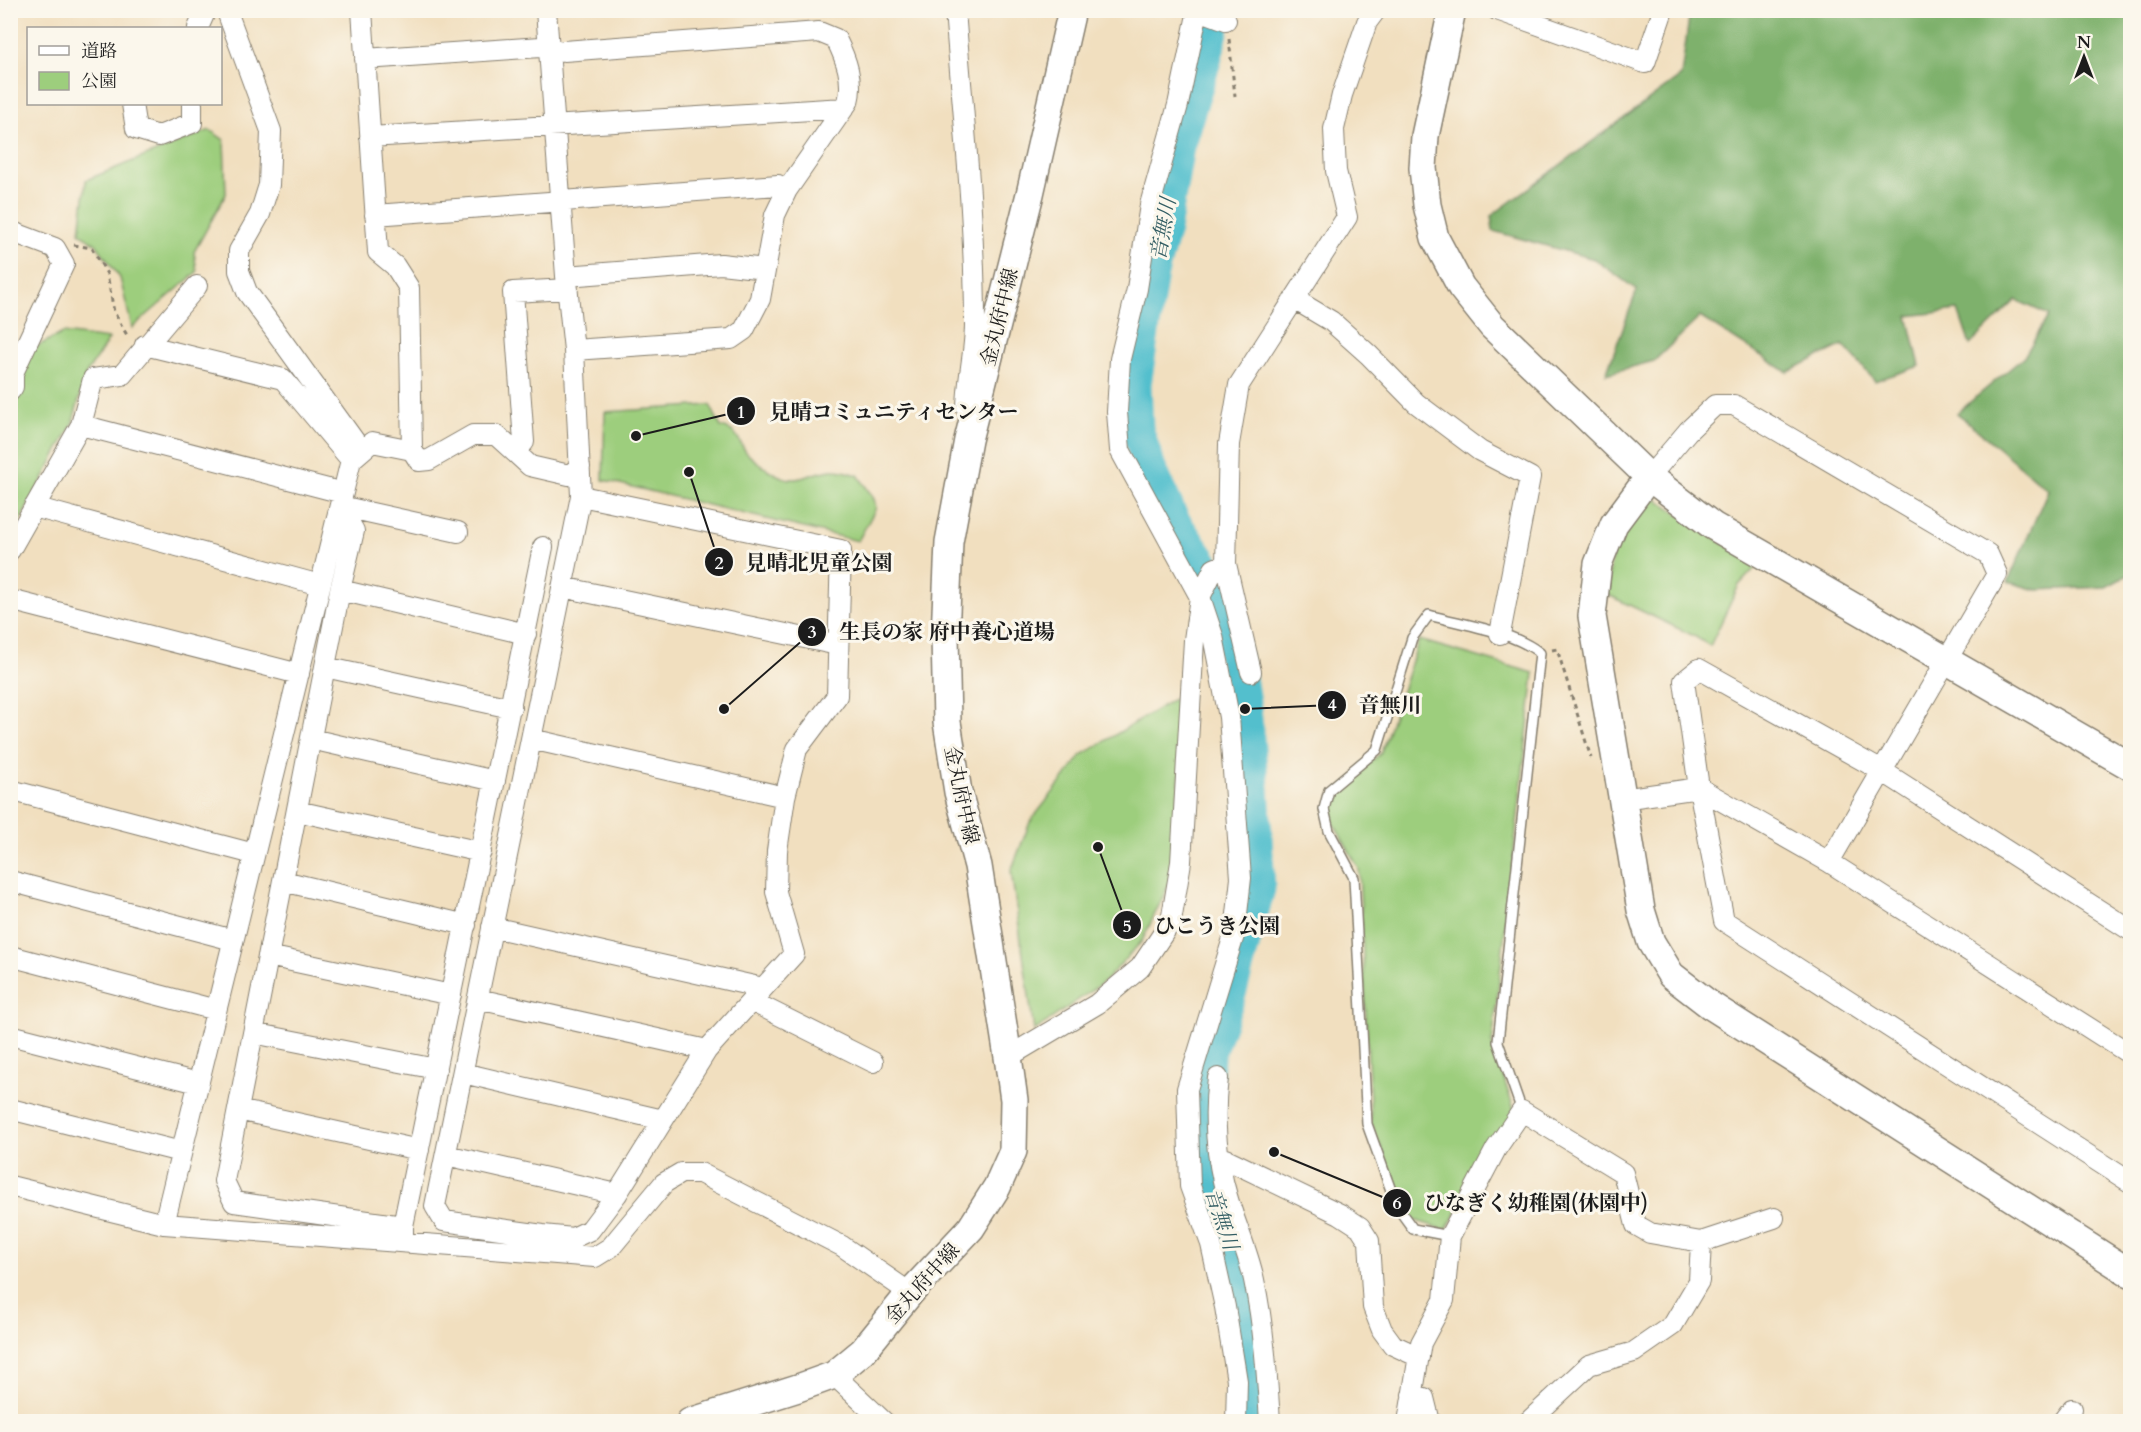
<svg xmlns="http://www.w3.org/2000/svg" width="2141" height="1432" viewBox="0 0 2141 1432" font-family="Cardo,'Noto Serif JP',serif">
  <rect width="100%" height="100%" fill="#fbf7ec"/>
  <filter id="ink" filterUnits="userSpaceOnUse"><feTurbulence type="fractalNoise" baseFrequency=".0167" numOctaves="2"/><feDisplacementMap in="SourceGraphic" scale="12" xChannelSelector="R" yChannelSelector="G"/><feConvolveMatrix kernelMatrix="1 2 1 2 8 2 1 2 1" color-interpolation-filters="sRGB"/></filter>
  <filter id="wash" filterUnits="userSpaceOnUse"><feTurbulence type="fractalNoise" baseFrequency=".008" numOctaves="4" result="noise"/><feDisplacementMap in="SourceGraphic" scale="24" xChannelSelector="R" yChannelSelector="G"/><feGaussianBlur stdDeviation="1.35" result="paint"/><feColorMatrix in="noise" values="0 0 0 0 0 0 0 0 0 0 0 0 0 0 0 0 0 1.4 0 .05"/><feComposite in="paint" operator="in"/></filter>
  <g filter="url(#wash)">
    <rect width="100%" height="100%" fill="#f1dfbf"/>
    <path fill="#9dce7d" stroke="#5c754c" stroke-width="1.5" d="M 210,130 L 224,140 L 226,194 L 194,252 L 197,272 L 132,328 L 120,278 L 96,244 L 80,233 L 86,180 Z
      M 63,333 L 109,339 L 86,374 L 72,425 L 21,519 L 11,527 L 11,404 L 17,392 L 29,350 Z
      M 710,405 L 721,427 C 739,431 737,439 746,452 C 753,460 774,475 785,478 C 800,483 819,469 835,470 C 842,470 850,473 858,475 L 874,499 L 876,508 L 858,541 L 603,480 L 605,412 Z
      M 1648,493 L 1757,566 L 1739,585 L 1710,646 L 1694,636 L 1606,594 L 1615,537 Z
      M 1419,640 L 1534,673 L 1492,1044 L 1515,1112 L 1446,1230 L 1410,1219 L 1371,1123 L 1359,869 L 1330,817 L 1334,793 L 1381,753 Z
      M 1177,697 L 1182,748 L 1171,880 L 1142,941 L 1105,981 L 1034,1031 L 1011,871 L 1030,822 L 1082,755 Z"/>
    <path fill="#7eb16c" stroke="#4d6644" stroke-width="1.5" d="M 1690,11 L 2130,11 L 2130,574 L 2106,587 L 2036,590 L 2008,582 L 2048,490 L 1957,413 L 2024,357 L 2049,315 L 2016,300 L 1970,345 L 1958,310 L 1908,316 L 1920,366 L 1875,381 L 1843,345 L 1787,372 L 1700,317 L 1654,361 L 1606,374 L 1637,290 L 1594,259 L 1493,231 L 1491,216 L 1681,76 Z"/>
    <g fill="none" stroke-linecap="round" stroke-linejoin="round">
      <path stroke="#53bfcd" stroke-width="33" d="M 1217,10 L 1206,57 L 1178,146 L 1164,229 L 1152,273 L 1135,384 L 1137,429 L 1149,466 L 1173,520 L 1204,565 L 1228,630 L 1240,678 L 1245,709 L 1253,788 L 1259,888 L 1229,997 L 1208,1055 L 1204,1147 L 1214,1207 L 1240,1269 L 1256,1359 L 1255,1422"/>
    </g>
  </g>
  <g filter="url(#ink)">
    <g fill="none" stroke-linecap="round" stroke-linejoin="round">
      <g stroke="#867e6e" stroke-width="12">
        <path id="lane" d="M 1450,1236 L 1413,1229 L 1397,1207 L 1367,1124 L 1354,878 L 1329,831 L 1324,809 L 1329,790 L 1377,750 L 1412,638 L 1429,615 C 1464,625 1512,631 1540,653 L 1498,1042 L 1522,1111"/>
      </g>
      <g stroke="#867e6e" stroke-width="22">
        <path id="street" d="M 230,10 L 229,17 L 271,131 L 269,185 L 260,214 L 239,251 L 239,271 L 247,292 L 361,450
          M 362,10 L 378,252 L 395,266 L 409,288 L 412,450 L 419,461 L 429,460 L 473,435 L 496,435 L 530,466 L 569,475 L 580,467
          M 546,10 L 566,276 L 574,350 L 581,496 L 435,1206 L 444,1221 L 543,1235 L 573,1238 L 590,1230 L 617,1194 L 707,1050 L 794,954 L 776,892 L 777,851 L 785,797 L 797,749 L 837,696 L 841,550 L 581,496
          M 955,10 C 963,115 975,219 975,324 C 975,353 967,381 967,410
          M 1198,10 L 1178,105 L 1150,205 L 1137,289 L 1120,359 L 1117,412 L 1120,450 L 1200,597 L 1213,636 L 1229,717 L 1241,878 L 1235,932 L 1187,1089 L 1190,1186 L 1211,1244 L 1225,1307 L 1237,1381 L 1236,1422
          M 1199,10 L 1226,20
          M 1497,10 L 1645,63 L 1663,10
          M 198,28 L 206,10
          M 365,59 L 541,47 L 564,51 L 819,32 L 836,39 C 846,59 854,80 848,102 L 787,190 L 775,215 L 760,299 L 744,330 L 731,339 L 574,350
          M 132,104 L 136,129 L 159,136 L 192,123 L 192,104
          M 370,137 L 844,108
          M 375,215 L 778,185 L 787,190
          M 10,231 L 55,248 L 64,264 L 13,373 L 13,387 L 10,391
          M 566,276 L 721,264 L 765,269
          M 1294,299 L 1331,321 L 1369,355 L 1416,403 L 1480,451 L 1530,477 L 1500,634
          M 145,345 L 283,379 L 351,460
          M 81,425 L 343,493
          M 515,452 L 524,442 L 513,292 L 568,289
          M 1649,477 L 1688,431 L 1715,405 L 1734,405 L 1988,554 L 1997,574 L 1829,862
          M 340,506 L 354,531 L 340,590 L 224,1181 L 234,1202 L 403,1226
          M 340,506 L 458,532
          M 34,507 L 320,585
          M 10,550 L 81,425 L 93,379 L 122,375 L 197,286
          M 562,587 L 838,645
          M 340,590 L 526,634
          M 10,600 L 299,674
          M 325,667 L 511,708
          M 1251,672 L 1226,564 L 1229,444 L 1239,385 L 1347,217 L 1336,171 L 1334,129 L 1342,95 L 1367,22 L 1376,10
          M 311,739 L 495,781
          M 531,739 L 785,797
          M 10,790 L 254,854
          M 1622,799 L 1699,788 L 1829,862 L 2130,1054
          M 297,811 L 481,852
          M 10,881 L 233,940
          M 283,881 L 466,925
          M 492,927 L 763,988
          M 2130,930 L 1882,771 L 1699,669 L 1684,681 L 1699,788 L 1724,921 L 2130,1182
          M 10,956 L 216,1010
          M 268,956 L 451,995
          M 478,999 L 707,1050
          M 751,1001 L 873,1062
          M 253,1033 L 436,1069
          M 10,1035 L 198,1083
          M 1008,1057 L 1097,1004 L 1140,968 L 1171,922 L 1181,862 L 1194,640 L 1200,597 L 1214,569 L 1226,564
          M 463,1073 L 663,1120
          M 1218,1078 C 1213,1116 1216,1159 1227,1196 C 1235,1224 1248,1251 1254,1280 C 1264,1327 1267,1374 1270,1422
          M 10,1109 L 181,1152
          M 238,1110 L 419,1150
          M 446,1155 L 617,1194
          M 1219,1161 L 1226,1159 L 1340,1214 L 1360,1227 L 1369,1241 L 1373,1307 L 1382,1330 L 1393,1345 L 1419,1357
          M 10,1186 L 164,1224 L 595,1257 L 611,1247 L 664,1183 L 681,1173 L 700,1173 L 842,1246 L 910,1293
          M 164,1224 L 351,460 L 372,442 L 412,450
          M 403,1238 L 403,1226 L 543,547
          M 834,1375 L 884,1422
          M 1412,1395 L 1424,1398 L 1430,1422
          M 1408,1422 L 1421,1343 L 1444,1300 L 1450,1236 L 1496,1149 L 1522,1111 L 1623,1173 L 1636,1225 L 1650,1233 L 1701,1242 L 1774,1218
          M 1528,1422 L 1589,1365 L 1634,1352 L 1673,1325 L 1699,1281 L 1701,1242
          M 2062,1422 L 2072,1409"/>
      </g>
      <g stroke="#867e6e" stroke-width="30">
        <path id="secondary" d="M 1452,10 L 1425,136 L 1423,168 L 1427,205 L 1435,238 L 1461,287 L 1492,326 L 1649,477 L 1713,526 L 2130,766
          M 1649,477 L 1614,524 L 1598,564 L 1592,616 L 1641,910 L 1651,942 L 1671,975 L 1710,1005 L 2130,1273
          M 690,1422 L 798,1388 L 834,1375 L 863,1351 L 910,1293 L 971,1228 L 997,1187 L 1013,1151 L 1014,1100 L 1008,1057 L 978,866 L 958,792 L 947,722 L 945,636 L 949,542 L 968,440 L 1030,194 L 1072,10"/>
      </g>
      <path stroke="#867e6e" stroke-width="3" stroke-dasharray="4.5 4.5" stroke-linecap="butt" d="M 1229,39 L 1235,96
        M 74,245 L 92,248 L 107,274 L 114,312 L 128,337
        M 1552,650 L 1557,649 L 1591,758"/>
      <use href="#lane" stroke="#fff" stroke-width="9"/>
      <use href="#street" stroke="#fff" stroke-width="20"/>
      <use href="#secondary" stroke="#fff" stroke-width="27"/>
    </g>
  </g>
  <g text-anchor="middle" stroke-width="6" stroke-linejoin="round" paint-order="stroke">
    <g font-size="20" fill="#1c1c1c" stroke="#fbf7ec">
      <text transform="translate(999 317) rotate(-76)" y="7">金丸府中線</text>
      <text transform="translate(962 795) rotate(78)" y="7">金丸府中線</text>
      <text transform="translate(922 1283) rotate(-48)" y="7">金丸府中線</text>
    </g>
    <g font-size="21" font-style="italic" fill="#325d63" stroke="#fbf7ec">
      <text transform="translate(1163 229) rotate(-80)" y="7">音無川</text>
      <text transform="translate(1222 1219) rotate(72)" y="7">音無川</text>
    </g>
  </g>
  <path fill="none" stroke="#1c1c1c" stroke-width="2" d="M636 436L741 411M689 472L719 562M724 709L812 632M1245 709L1332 705M1098 847L1127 925M1274 1152L1397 1203"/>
  <g fill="#1c1c1c" stroke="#fbf7ec" stroke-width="2">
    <circle cx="636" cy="436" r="6"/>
    <circle cx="689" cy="472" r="6"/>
    <circle cx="724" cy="709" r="6"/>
    <circle cx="1245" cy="709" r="6"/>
    <circle cx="1098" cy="847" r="6"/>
    <circle cx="1274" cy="1152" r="6"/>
    <circle cx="741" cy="411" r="15"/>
    <circle cx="719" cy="562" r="15"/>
    <circle cx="812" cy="632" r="15"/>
    <circle cx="1332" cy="705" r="15"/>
    <circle cx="1127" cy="925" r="15"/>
    <circle cx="1397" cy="1203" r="15"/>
  </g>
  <g font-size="18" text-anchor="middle" font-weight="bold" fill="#fff">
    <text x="741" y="418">1</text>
    <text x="719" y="569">2</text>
    <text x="812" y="638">3</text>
    <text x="1332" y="711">4</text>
    <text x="1127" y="932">5</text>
    <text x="1397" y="1209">6</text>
  </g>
  <g font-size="21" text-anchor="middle" font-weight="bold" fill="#1c1c1c" stroke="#fbf7ec" stroke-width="6" stroke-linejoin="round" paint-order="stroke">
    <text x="894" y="419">見晴コミュニティセンター</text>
    <text x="819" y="570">見晴北児童公園</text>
    <text x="947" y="639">生長の家 府中養心道場</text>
    <text x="1390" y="712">音無川</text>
    <text x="1217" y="933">ひこうき公園</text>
    <text x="1536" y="1210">ひなぎく幼稚園(休園中)</text>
  </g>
  <rect width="2141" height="1432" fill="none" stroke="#fbf7ec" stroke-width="36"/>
  <rect x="27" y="27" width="195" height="78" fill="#fbf7ec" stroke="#a29f99" stroke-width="1.5"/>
  <rect x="39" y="46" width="30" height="9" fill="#ffffff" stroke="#a29f99" stroke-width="1.5"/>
  <text x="81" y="57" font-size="18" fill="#1c1c1c">道路</text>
  <rect x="39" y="72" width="30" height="18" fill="#9dce7d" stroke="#a29f99" stroke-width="1.5"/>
  <text x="81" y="87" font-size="18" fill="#1c1c1c">公園</text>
  <g transform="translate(2084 57)" stroke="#fbf7ec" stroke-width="4.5" paint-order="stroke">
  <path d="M0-4.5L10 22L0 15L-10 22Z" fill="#1c1c1c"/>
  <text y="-9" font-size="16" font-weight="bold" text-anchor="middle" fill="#1c1c1c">N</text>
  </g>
</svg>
